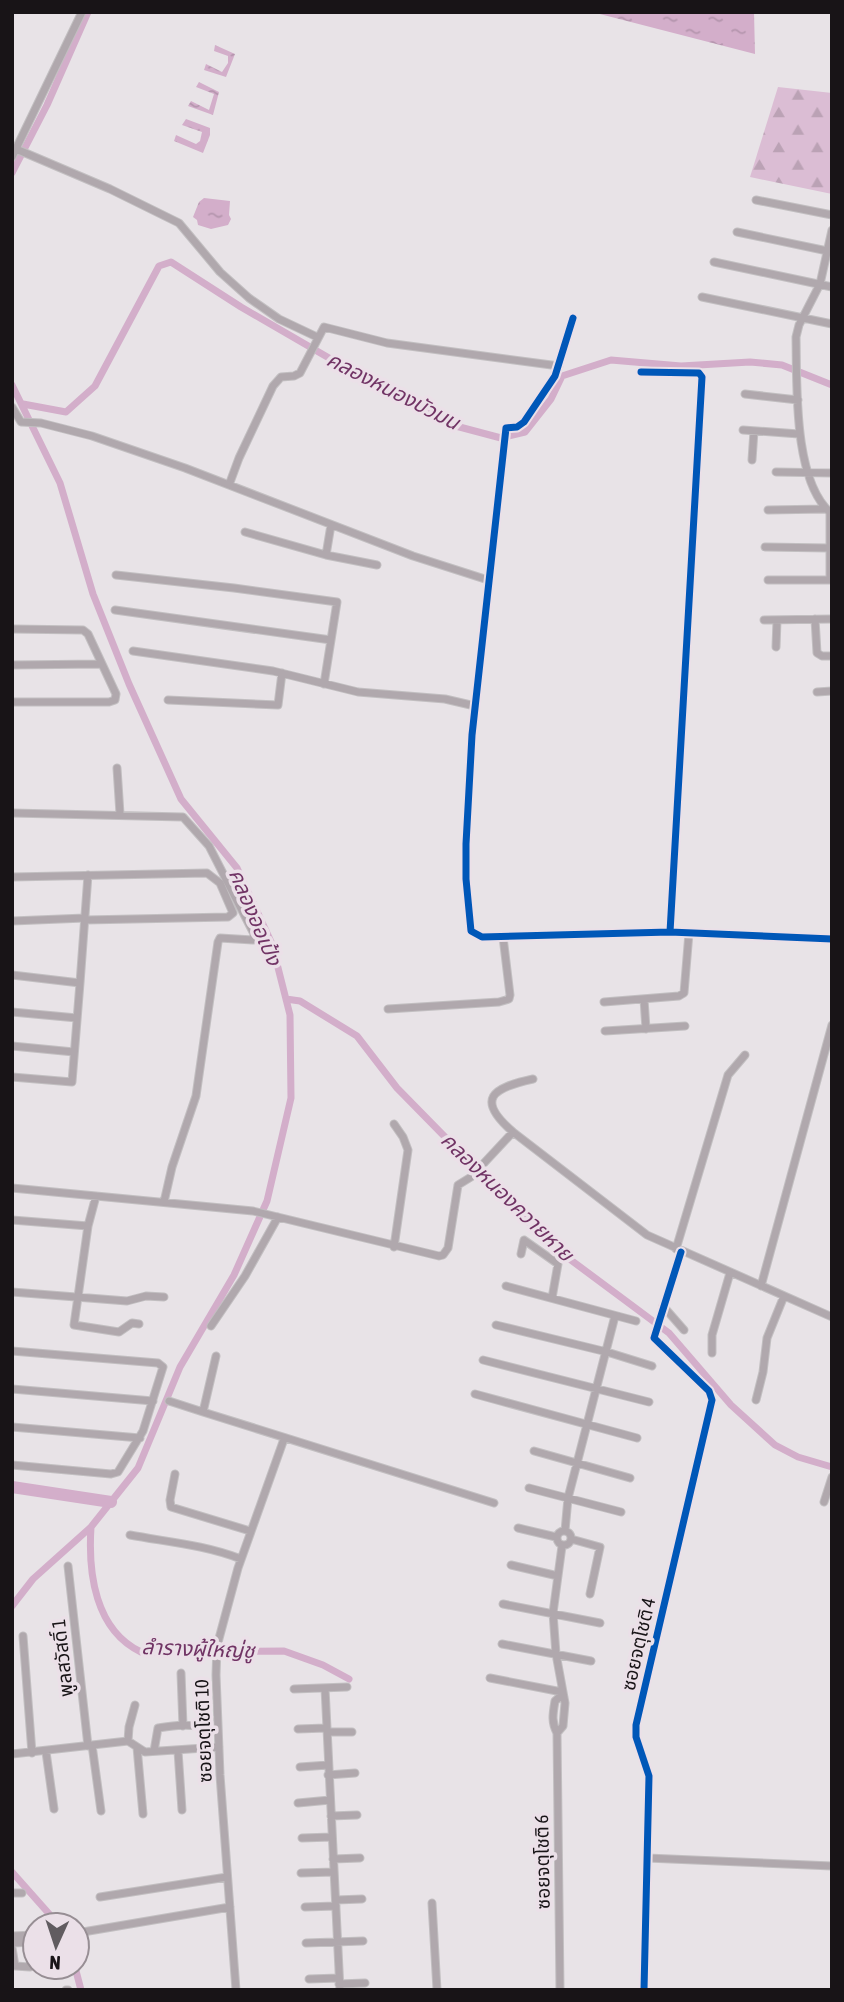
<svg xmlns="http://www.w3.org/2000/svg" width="844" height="2002" viewBox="0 0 844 2002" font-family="'Asap Condensed','Noto Sans Thai',sans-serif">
  <defs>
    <pattern id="forest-firs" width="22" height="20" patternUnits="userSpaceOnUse" patternTransform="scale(1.75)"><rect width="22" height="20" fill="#dbbdd4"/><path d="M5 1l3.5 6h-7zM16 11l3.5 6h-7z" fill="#bba2b5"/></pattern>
    <pattern id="water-ripples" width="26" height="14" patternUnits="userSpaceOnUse" patternTransform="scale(1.75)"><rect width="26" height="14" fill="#d3aeca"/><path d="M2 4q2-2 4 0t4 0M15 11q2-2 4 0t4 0" fill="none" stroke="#b495ad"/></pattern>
  </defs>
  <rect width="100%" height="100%" fill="#e8e3e7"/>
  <path fill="url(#forest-firs)" d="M 778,87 L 832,93 L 832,194 L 750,177 Z"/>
  <path fill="url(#water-ripples)" d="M 592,12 L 754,12 L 755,54 Z
    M 215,45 L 235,54 L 226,77 L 204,70 L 206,64 L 222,72 L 228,63 L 228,56 L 214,51 Z
    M 199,82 L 219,92 L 213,115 L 188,106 L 191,101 L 209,110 L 214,94 L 196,87 Z
    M 186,119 L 210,128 L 210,135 L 203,153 L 174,141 L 176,135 L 196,144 L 200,141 L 202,132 L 182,125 Z
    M 204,198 L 230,201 L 229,215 L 231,219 L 228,225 L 211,229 L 198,225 L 197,220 L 193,217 L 199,202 Z"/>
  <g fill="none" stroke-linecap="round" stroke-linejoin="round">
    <path stroke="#d3aeca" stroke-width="7" d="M 12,173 L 47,105 L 88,12
      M 12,385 L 60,483 L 93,594 L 129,684 L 181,799 L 237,868 L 272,944 L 290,1015 L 291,1098 L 267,1201 L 234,1275 L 180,1367 L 138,1468 L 91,1527 L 33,1579 L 12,1606
      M 23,404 L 66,412 L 95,386 L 159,266 L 171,262 L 241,307 L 329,358 L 452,425 L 501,438 L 525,432 L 551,399 L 562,376 L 611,360 L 681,366 L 750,362 L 782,365 L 832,385
      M 286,999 L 300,1001 L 357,1036 L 397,1088 L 552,1246 L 669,1333 L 731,1405 L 775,1445 L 798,1457 L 832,1467
      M 91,1527 C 88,1573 95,1630 141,1652 L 284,1651 L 323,1665 L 349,1679
      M 12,1872 L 59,1925
      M 75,1967 L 81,1990"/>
    <path stroke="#d3aeca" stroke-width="12" d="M 12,1487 L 111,1502"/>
    <g stroke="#c2bfc1" stroke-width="9">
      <path id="street" d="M 16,149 L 110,189 L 179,223 L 220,272 L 249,298 L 279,319 L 317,337
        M 12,157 L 82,12
        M 756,200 L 832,215
        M 832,230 L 820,284 L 799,325 L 796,337 C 797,384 793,483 832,514
        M 737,232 L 832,252
        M 714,262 L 832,287
        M 702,297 L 832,324
        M 573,318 L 555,376 L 524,422 L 517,427 L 506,428 L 472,735 L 466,844 L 466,879 L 471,931 L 482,937 L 670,932 L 832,939
        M 641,372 L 699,373 L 702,377 L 670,932
        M 745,394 L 798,400
        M 12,407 L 21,422 L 41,423 L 92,436 L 185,468 L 413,556 L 488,580
        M 743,430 L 799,434
        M 752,460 L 754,431
        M 776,472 L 832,473
        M 229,485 L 239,458 L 273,386 L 281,377 L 294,376 L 300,373 L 324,327 L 387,343 L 559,366
        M 768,510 L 825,509
        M 830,513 L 830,580
        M 245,532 L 326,555 L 377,565
        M 765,547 L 829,548
        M 326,555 L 331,525
        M 116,575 L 234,588 L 337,602 L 331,640
        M 768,580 L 832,580
        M 115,610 L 331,640 L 324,684
        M 815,619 L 817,653 L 822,656 L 832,656
        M 764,620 L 832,619
        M 12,629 L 83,630 L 88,634 L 116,694 L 115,700 L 109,702 L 12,702
        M 776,647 L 777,620
        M 133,651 L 273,671 L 358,692 L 445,699 L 475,706
        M 12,665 L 101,664
        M 817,692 L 832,691
        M 168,700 L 278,705 L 282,673
        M 117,768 L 120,814
        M 12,813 L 183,817 L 209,846 L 254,934 L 253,940 L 220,938 L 218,942 L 196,1096 L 172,1167 L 164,1202
        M 12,877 L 207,873 L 220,883 L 233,913 L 228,917 L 85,920
        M 12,921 L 85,918
        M 12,975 L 80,983 L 72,1082 L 12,1077
        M 80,983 L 88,875
        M 644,999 L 646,1029
        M 604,1002 L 679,996 L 684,993 L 689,933
        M 388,1009 L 499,1002 L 509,999 L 510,995 L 503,937
        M 12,1012 L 77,1018
        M 605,1031 L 685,1026
        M 12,1046 L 74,1052
        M 533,1079 C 492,1088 475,1099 513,1132 L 647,1235 L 832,1317
        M 394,1124 L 403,1137 L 408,1150 L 394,1247
        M 12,1188 L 253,1211 L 439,1256 L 443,1255 L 448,1248 L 458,1185 L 471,1177 L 513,1132
        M 96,1196 L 88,1226 L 74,1325 L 119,1332 L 132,1323 L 139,1324
        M 12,1220 L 88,1226
        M 676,1249 L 728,1075 L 745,1055
        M 521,1254 L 524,1240 L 558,1264 L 552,1298
        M 506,1286 L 636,1321
        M 761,1286 L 832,1025
        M 12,1292 L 127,1301 L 146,1296 L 164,1297
        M 663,1306 L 684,1330
        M 496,1325 L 607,1352 L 652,1366
        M 211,1326 L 245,1276 L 278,1217
        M 12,1351 L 158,1363 L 163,1367 L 143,1431 L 118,1472 L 111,1474 L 12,1465
        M 712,1353 L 712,1335 L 730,1273
        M 216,1356 L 203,1412 L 494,1503
        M 483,1360 L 649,1402
        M 12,1389 L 153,1401
        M 475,1394 L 637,1438
        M 756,1400 L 763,1372 L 767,1338 L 784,1296
        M 169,1401 L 203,1412
        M 12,1427 L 140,1438
        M 534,1451 L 630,1478
        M 175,1474 L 170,1500 L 171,1507 L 250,1531
        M 529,1488 L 621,1512
        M 824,1502 L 832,1477
        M 518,1528 L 556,1537
        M557 1538a7 7 0 1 1 14 0a7 7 0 1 1-14 0Z
        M 565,1531 L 568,1498 L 615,1316
        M 130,1535 C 168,1542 205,1545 241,1559
        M 571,1539 L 600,1547 L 590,1594
        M 511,1565 L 558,1576
        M 68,1566 L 88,1746
        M 503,1604 L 600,1623
        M 23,1636 L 32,1753
        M 502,1644 L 591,1661
        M 181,1673 L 183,1726
        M 490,1678 L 562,1692
        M 325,1688 L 340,1990
        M 294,1689 L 347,1687
        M 298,1729 L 326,1728
        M 327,1732 L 352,1732
        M 557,1733 L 560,1990
        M 557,1733 L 563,1726 L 565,1703 L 556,1654 L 553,1613 L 562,1546
        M 557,1733 C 551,1722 553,1713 555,1701 L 562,1695
        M 128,1741 L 129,1727 L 135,1705
        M 92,1745 L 101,1811
        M 137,1747 L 143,1814
        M 154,1751 L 158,1728 C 172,1726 191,1723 205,1728 L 209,1748
        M 178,1751 L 182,1810
        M 46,1752 L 54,1809
        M 12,1754 L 128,1741 L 145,1752 L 219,1747
        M 300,1767 L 328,1765
        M 328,1775 L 355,1773
        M 298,1803 L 330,1800
        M 331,1816 L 357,1815
        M 302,1838 L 332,1837
        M 647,1858 L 832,1866
        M 333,1859 L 360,1858
        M 301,1873 L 334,1872
        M 12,1893 L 22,1893
        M 100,1897 L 227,1877
        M 336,1900 L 362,1899
        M 432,1903 L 437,1990
        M 305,1907 L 336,1906
        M 77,1933 L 230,1907
        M 12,1936 L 35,1935
        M 12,1943 L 35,1942
        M 306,1943 L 363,1941
        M 12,1948 L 15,1966 L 30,1967
        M 309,1979 L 339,1978
        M 339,1984 L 365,1983
        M 66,1990 L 68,1990
        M 236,1990 L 220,1775 L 216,1675 L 217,1646 L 238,1568 L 284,1439
        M 644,1990 L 649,1776 L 636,1737 L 636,1725 L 712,1400 L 709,1391 L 654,1338 L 681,1252"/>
    </g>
    <use href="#street" stroke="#b0a8ad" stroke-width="7"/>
    <g stroke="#ebe0e8" stroke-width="11">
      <path id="cycleway" d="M 573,318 L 555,376 L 524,422 L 517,427 L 506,428 L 472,735 L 466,844 L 466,879 L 471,931 L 482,937 L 670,932 L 832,939
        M 641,372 L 699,373 L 702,377 L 670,932
        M 644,1990 L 649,1776 L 636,1737 L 636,1725 L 712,1400 L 709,1391 L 654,1338 L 681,1252"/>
    </g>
    <use href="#cycleway" stroke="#0057b8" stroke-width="7"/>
  </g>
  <g text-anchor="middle" stroke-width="7" stroke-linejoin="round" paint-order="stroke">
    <g font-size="19" fill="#181417" stroke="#ebe0e8">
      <text transform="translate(638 1644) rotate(-77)" y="7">ซอยจตุโชติ 4</text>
      <text transform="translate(62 1658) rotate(-96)" y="7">พูลสวัสดิ์ 1</text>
      <text transform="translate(203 1731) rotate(-92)" y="7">ซอยจตุโชติ 10</text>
      <text transform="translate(542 1862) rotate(-91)" y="7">ซอยจตุโชติ 6</text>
    </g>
    <g font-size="21" font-style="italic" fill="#713465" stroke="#ebe0e8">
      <text transform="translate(393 391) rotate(27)" y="7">คลองหนองบัวมน</text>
      <text transform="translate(255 917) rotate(67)" y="7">คลองออเป้ง</text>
      <text transform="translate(507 1197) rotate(44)" y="7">คลองหนองควายหาย</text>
      <text transform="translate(198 1649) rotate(2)" y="7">ลำรางผู้ใหญ่ชู</text>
    </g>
  </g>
  <rect width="844" height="2002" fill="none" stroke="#181417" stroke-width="28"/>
  <g transform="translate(56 1946) rotate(183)"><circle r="33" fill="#ebe0e8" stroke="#978e94" stroke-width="2"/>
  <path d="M0-5L12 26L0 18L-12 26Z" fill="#615c60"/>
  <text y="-10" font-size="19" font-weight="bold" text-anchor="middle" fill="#181417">N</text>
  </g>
</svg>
